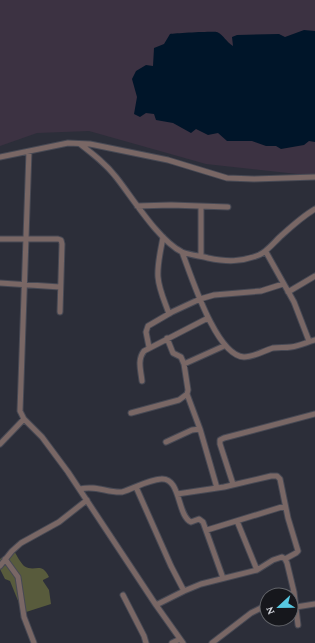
<svg xmlns="http://www.w3.org/2000/svg" width="315" height="643" viewBox="0 0 315 643" font-family="'Crimson Pro',serif">
  <rect width="100%" height="100%" fill="#2c2e39"/>
  <path fill="#3c3242" d="M 0,0 L 315,0 L 315,176 L 206,164 L 89,131 L 37,133 L 0,146 Z"/>
  <path fill="#585b3c" d="M 13,549 C 16,554 20,562 24,566 C 35,573 41,561 49,577 L 43,580 L 43,581 L 49,590 L 51,604 L 23,613 L 10,581 L 5,579 L 0,569 L 0,559 Z"/>
  <path fill="#001529" d="M 304,30 L 315,31 L 315,142 L 309,141 L 304,145 L 281,149 L 276,146 L 266,146 L 252,141 L 227,141 L 218,133 L 208,135 L 196,129 L 191,133 L 173,123 L 156,120 L 154,114 L 146,113 L 140,117 L 134,114 L 137,97 L 132,79 L 136,71 L 146,65 L 153,66 L 154,48 L 164,44 L 170,34 C 176,33 215,31 217,32 C 224,35 226,42 233,46 L 232,37 L 237,35 L 279,34 L 285,37 Z"/>
  <g fill="none" stroke-linecap="round" stroke-linejoin="round">
    <g stroke="#474954" stroke-width="7">
      <path id="street" d="M 80,144 C 93,154 106,164 116,177 C 132,197 159,241 182,252 C 190,255 200,256 208,258 C 227,262 241,262 259,255 C 268,251 274,242 282,235 C 292,226 303,216 315,209
        M 29,151 L 20,411 L 24,419 L 42,437 L 68,472 L 156,605 L 183,643
        M 0,157 L 68,143 L 90,144 L 168,160 L 227,178 L 254,179 L 315,177
        M 137,206 L 171,205 L 228,207
        M 201,207 L 201,256
        M 163,237 C 161,250 157,264 158,277 C 159,290 165,302 169,314
        M 0,239 L 58,239 L 61,240 L 62,244 L 60,312
        M 182,252 C 191,275 216,356 244,357 C 254,357 263,351 273,348 C 279,347 285,348 291,347 C 300,346 307,342 315,340
        M 266,252 L 294,302 L 309,341
        M 0,283 L 60,287
        M 288,292 L 315,276
        M 149,347 L 146,332 L 148,326 L 172,312 L 200,299 L 214,295 L 261,291 L 283,284
        M 184,364 L 224,346
        M 142,381 C 141,371 137,360 144,351 L 208,318
        M 187,394 L 200,429 L 217,488
        M 131,413 L 179,400 L 187,394 L 188,390 L 184,364 L 181,357 L 173,353 L 167,338
        M 166,442 L 192,430 L 200,429
        M 0,444 L 24,419
        M 233,484 L 220,444 L 220,440 L 224,438 L 315,414
        M 136,487 L 171,566 L 184,591
        M 80,489 C 97,485 107,493 122,492 C 135,488 148,480 161,479 C 181,477 177,516 191,522 L 199,519 L 203,522 L 223,578
        M 177,494 L 224,487 L 271,476 L 277,476 L 280,479 L 288,518 L 298,551 L 296,553 L 285,559
        M 237,521 L 257,570
        M 207,530 L 285,506
        M 5,559 L 18,577 L 24,617 L 34,643
        M 0,566 L 12,551 L 21,543 L 59,522 L 87,500
        M 123,595 L 144,636 L 146,643
        M 288,595 L 294,592
        M 156,605 L 184,591 L 201,584 L 257,570 L 273,560 L 282,557 L 285,559 L 287,563 L 294,592 L 298,625
        M 296,607 L 315,604
        M 172,643 L 180,639
        M 212,643 L 251,613 L 267,605"/>
    </g>
    <use href="#street" stroke="#796765" stroke-width="5"/>
  </g>
  <g transform="translate(279 607) rotate(248)"><circle r="19" fill="#16171c" stroke="#63656a"/>
  <path d="M0-3L7 15L0 10L-7 15Z" fill="#57c9e2"/>
  <text y="-6" font-size="11" font-weight="bold" text-anchor="middle" fill="#d7d9e0">N</text>
  </g>
</svg>
